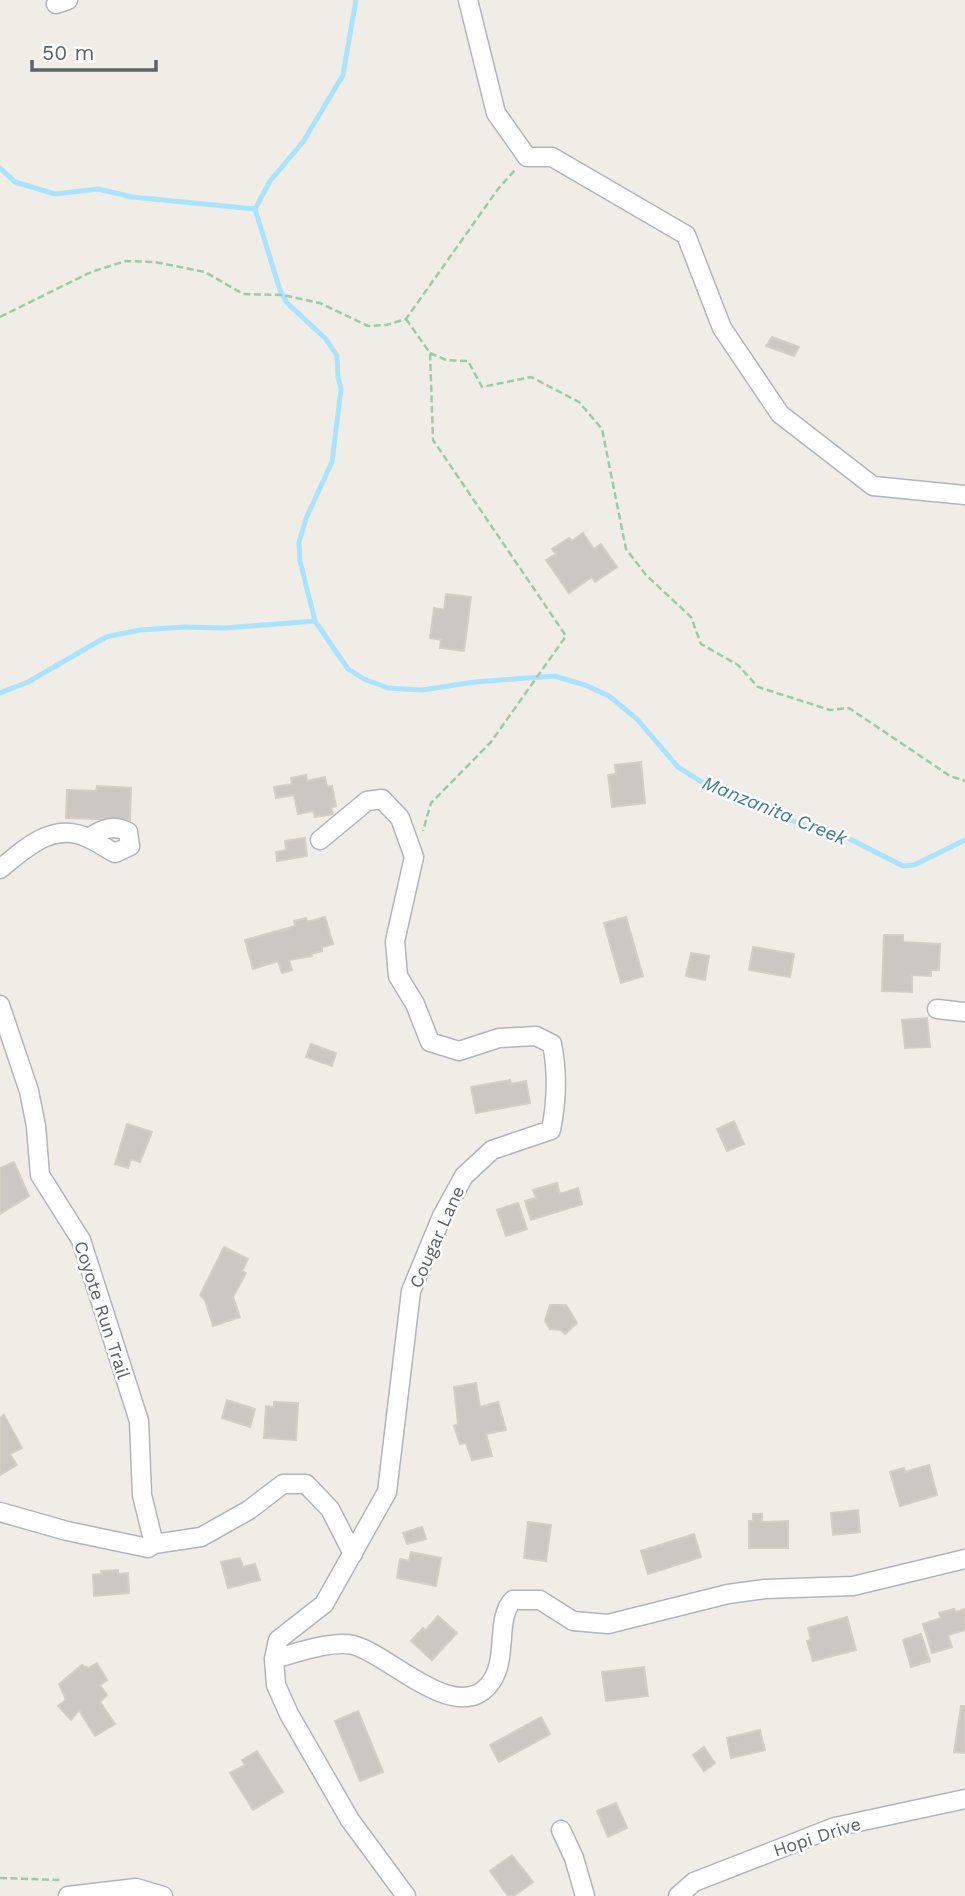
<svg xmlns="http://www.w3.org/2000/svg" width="965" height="1896" viewBox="0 0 965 1896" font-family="'Work Sans',sans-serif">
  <rect width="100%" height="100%" fill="#f0ede7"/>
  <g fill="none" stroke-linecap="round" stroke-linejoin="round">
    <path stroke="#a8e4ff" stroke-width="5" d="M 356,0 L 343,75 L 303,142 L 270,181 L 255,209 L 280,290 L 287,303 L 326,339 L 337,356 L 338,377 L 341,389 L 332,462 L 307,516 L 299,542 L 300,561 L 315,621 L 348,669 L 364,679 L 388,688 L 422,690 L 475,682 L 554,676 L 585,685 L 609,696 L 637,719 L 678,767 L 700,781 L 755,806 L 811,828 L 848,838 L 903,866 L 914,865 L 965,840
      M 0,168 L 15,182 L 55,194 L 98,189 L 132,197 L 255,209
      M 0,693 L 28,682 L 106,637 L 140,630 L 184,627 L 224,628 L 315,621"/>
  </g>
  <path fill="#cbc8c3" stroke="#d5cec5" stroke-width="2" d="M 772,337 L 799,347 L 794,356 L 766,346 Z
    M 583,533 L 594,549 L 601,544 L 617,567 L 595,582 L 592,577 L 569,593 L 546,560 L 556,554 L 552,549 L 569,538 L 572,541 Z
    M 446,594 L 471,597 L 464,651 L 440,648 L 441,640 L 430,638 L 434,608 L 444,610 Z
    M 641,762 L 645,803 L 612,807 L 608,775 L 616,774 L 615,765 Z
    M 306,775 L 307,781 L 325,777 L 327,787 L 332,786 L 336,806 L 331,808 L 333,814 L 315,817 L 313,811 L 298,814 L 294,795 L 276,798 L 274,787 L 292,784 L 291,778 Z
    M 97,786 L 131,788 L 130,820 L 66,818 L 67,790 L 96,791 Z
    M 305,838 L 307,856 L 277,861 L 276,852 L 286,850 L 285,841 Z
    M 325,917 L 333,944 L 322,947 L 322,951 L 311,954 L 312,956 L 289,960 L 292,970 L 282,973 L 278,961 L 253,969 L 245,940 L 295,926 L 294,921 L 306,918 L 307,922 Z
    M 626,917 L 643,976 L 621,983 L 604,923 Z
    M 884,935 L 903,935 L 903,942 L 940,944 L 939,970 L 931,970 L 931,976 L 912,975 L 912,992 L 882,991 Z
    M 753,947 L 794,954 L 790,977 L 749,970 Z
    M 691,953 L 709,956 L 705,980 L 686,976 Z
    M 927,1018 L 930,1047 L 905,1048 L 902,1020 Z
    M 311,1044 L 336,1053 L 332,1066 L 306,1057 Z
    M 510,1080 L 511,1084 L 526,1081 L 530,1103 L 476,1113 L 471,1087 Z
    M 734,1121 L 744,1144 L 727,1151 L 717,1129 Z
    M 127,1124 L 152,1132 L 140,1162 L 131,1159 L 128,1168 L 115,1164 Z
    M 14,1162 L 29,1196 L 0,1214 L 0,1168 Z
    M 557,1183 L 560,1194 L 578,1188 L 582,1204 L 531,1220 L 525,1201 L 536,1198 L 533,1190 Z
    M 518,1203 L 527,1229 L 506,1236 L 497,1210 Z
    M 224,1247 L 248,1259 L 242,1271 L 246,1273 L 233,1297 L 240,1317 L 213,1326 L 205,1300 L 200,1295 Z
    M 550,1305 L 566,1305 L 577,1323 L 565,1334 L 561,1330 L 550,1329 L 545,1321 Z
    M 476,1383 L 480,1407 L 498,1402 L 506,1430 L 486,1434 L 492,1456 L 472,1460 L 466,1443 L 460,1444 L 454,1426 L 458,1424 L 454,1387 Z
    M 227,1400 L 255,1409 L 250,1427 L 222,1418 Z
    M 274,1402 L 298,1403 L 296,1440 L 264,1438 L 266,1406 L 274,1407 Z
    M 4,1415 L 22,1448 L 10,1454 L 17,1465 L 0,1475 L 0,1418 Z
    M 929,1465 L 937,1495 L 900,1506 L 890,1472 L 904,1468 L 905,1472 Z
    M 858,1510 L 860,1532 L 833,1535 L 831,1513 Z
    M 753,1514 L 762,1514 L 762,1522 L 788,1521 L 788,1548 L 749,1548 L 749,1521 L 753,1521 Z
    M 528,1522 L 551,1525 L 546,1561 L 524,1558 Z
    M 422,1527 L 426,1539 L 407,1544 L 403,1533 Z
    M 694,1534 L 701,1557 L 648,1574 L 641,1551 Z
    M 411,1552 L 441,1558 L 436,1586 L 397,1578 L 400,1559 L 409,1561 Z
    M 240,1558 L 243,1567 L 255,1564 L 260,1580 L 228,1588 L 221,1562 Z
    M 118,1570 L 118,1574 L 128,1573 L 129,1593 L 94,1596 L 93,1575 L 102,1574 L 101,1571 Z
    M 954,1609 L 956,1612 L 965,1609 L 965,1630 L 948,1635 L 952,1647 L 932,1653 L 923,1624 L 941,1618 L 939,1613 Z
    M 438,1616 L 457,1633 L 432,1660 L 411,1641 L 423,1628 L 425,1631 Z
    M 847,1617 L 856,1650 L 813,1661 L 807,1641 L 811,1640 L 808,1628 Z
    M 921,1634 L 930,1661 L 911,1667 L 903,1640 Z
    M 97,1663 L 107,1680 L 100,1685 L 107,1695 L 100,1702 L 115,1724 L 95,1736 L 79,1710 L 71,1720 L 58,1706 L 66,1700 L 59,1684 L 82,1665 L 88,1668 Z
    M 644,1667 L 648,1696 L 606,1701 L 602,1672 Z
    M 961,1706 L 965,1706 L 965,1753 L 954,1752 Z
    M 358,1711 L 383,1772 L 360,1781 L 335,1721 Z
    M 541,1717 L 550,1734 L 499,1762 L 490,1745 Z
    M 760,1730 L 765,1750 L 731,1758 L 727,1738 Z
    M 704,1747 L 715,1763 L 704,1771 L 693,1755 Z
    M 257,1751 L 283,1792 L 253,1810 L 230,1773 L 245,1765 L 242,1760 Z
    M 616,1803 L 627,1828 L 608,1837 L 597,1811 Z
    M 512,1855 L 533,1882 L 514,1896 L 508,1896 L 490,1871 Z"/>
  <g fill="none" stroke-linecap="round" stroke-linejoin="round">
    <g stroke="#b2b5b9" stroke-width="21">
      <path id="street" d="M 468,0 L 496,113 L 527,157 L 552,157 L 686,235 L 722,328 L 780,414 L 873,486 L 965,495
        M 56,4 L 68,0
        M 320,840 L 367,801 L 382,799 L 400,818 L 414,857 L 395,941 L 398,976 L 415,1004 L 430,1042 L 459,1051 L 499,1038 L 536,1036 L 552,1044 C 558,1074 557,1100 551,1130 L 492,1150 L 464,1176 L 442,1216 L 411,1291 L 387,1492 L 324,1604 L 278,1640 L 274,1659 L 276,1685 L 289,1714 L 350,1820 L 406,1896
        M 0,869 C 26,848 54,820 90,839 C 99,843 107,849 115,853 L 130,846 L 128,832 C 113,824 102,829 89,838
        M 0,1005 L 29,1091 L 36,1126 L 40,1175 L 81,1240 L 139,1421 L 142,1495 L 154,1544
        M 937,1009 L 965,1012
        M 0,1512 L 67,1531 L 148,1548 L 154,1544 L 201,1537 L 249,1510 L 283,1484 L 306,1484 L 330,1509 L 353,1554
        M 274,1659 C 296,1653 332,1640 353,1645 C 389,1654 454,1724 488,1686 C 510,1662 494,1620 513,1600 L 540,1600 L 573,1621 L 608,1624 L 728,1594 L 765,1589 L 853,1586 L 965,1559
        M 561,1830 L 574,1858 L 585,1896
        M 68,1896 L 136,1888 L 163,1896
        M 678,1896 L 694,1882 L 835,1827 L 965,1799"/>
    </g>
    <path stroke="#9ecba5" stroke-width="2.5" stroke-dasharray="7 3.5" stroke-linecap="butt" d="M 0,317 L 91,272 L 126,261 L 155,262 L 205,272 L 243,294 L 283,295 L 320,303 L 368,326 L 386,325 L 406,319 L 498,189 L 515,170
      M 406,319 L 430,353 L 433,440 L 566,636 L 491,742 L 431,803 L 423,831
      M 430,353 L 446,360 L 468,361 L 482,387 L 531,377 L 579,402 L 602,429 L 626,549 L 646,575 L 691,617 L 701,644 L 738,665 L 758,687 L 830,710 L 849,708 L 950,776 L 965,781
      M 0,1878 L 60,1880"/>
    <use href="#street" stroke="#fff" stroke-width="18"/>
  </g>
  <g text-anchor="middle" stroke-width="5" stroke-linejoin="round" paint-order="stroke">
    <g font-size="18" fill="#5e6367" stroke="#fff">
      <text transform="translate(437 1237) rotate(-66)" y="6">Cougar Lane</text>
      <text transform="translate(102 1310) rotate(72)" y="6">Coyote Run Trail</text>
      <text transform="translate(817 1837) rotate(-18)" y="6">Hopi Drive</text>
    </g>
    <g font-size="19" font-style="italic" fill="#3d7ba1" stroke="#fff">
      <text transform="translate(775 810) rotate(22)" y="7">Manzanita Creek</text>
    </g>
  </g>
  <path d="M32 60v10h124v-10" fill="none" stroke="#5e6367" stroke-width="3.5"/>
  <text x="42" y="60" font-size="21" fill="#5e6367" stroke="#ffffff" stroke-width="5" paint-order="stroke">50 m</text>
</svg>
